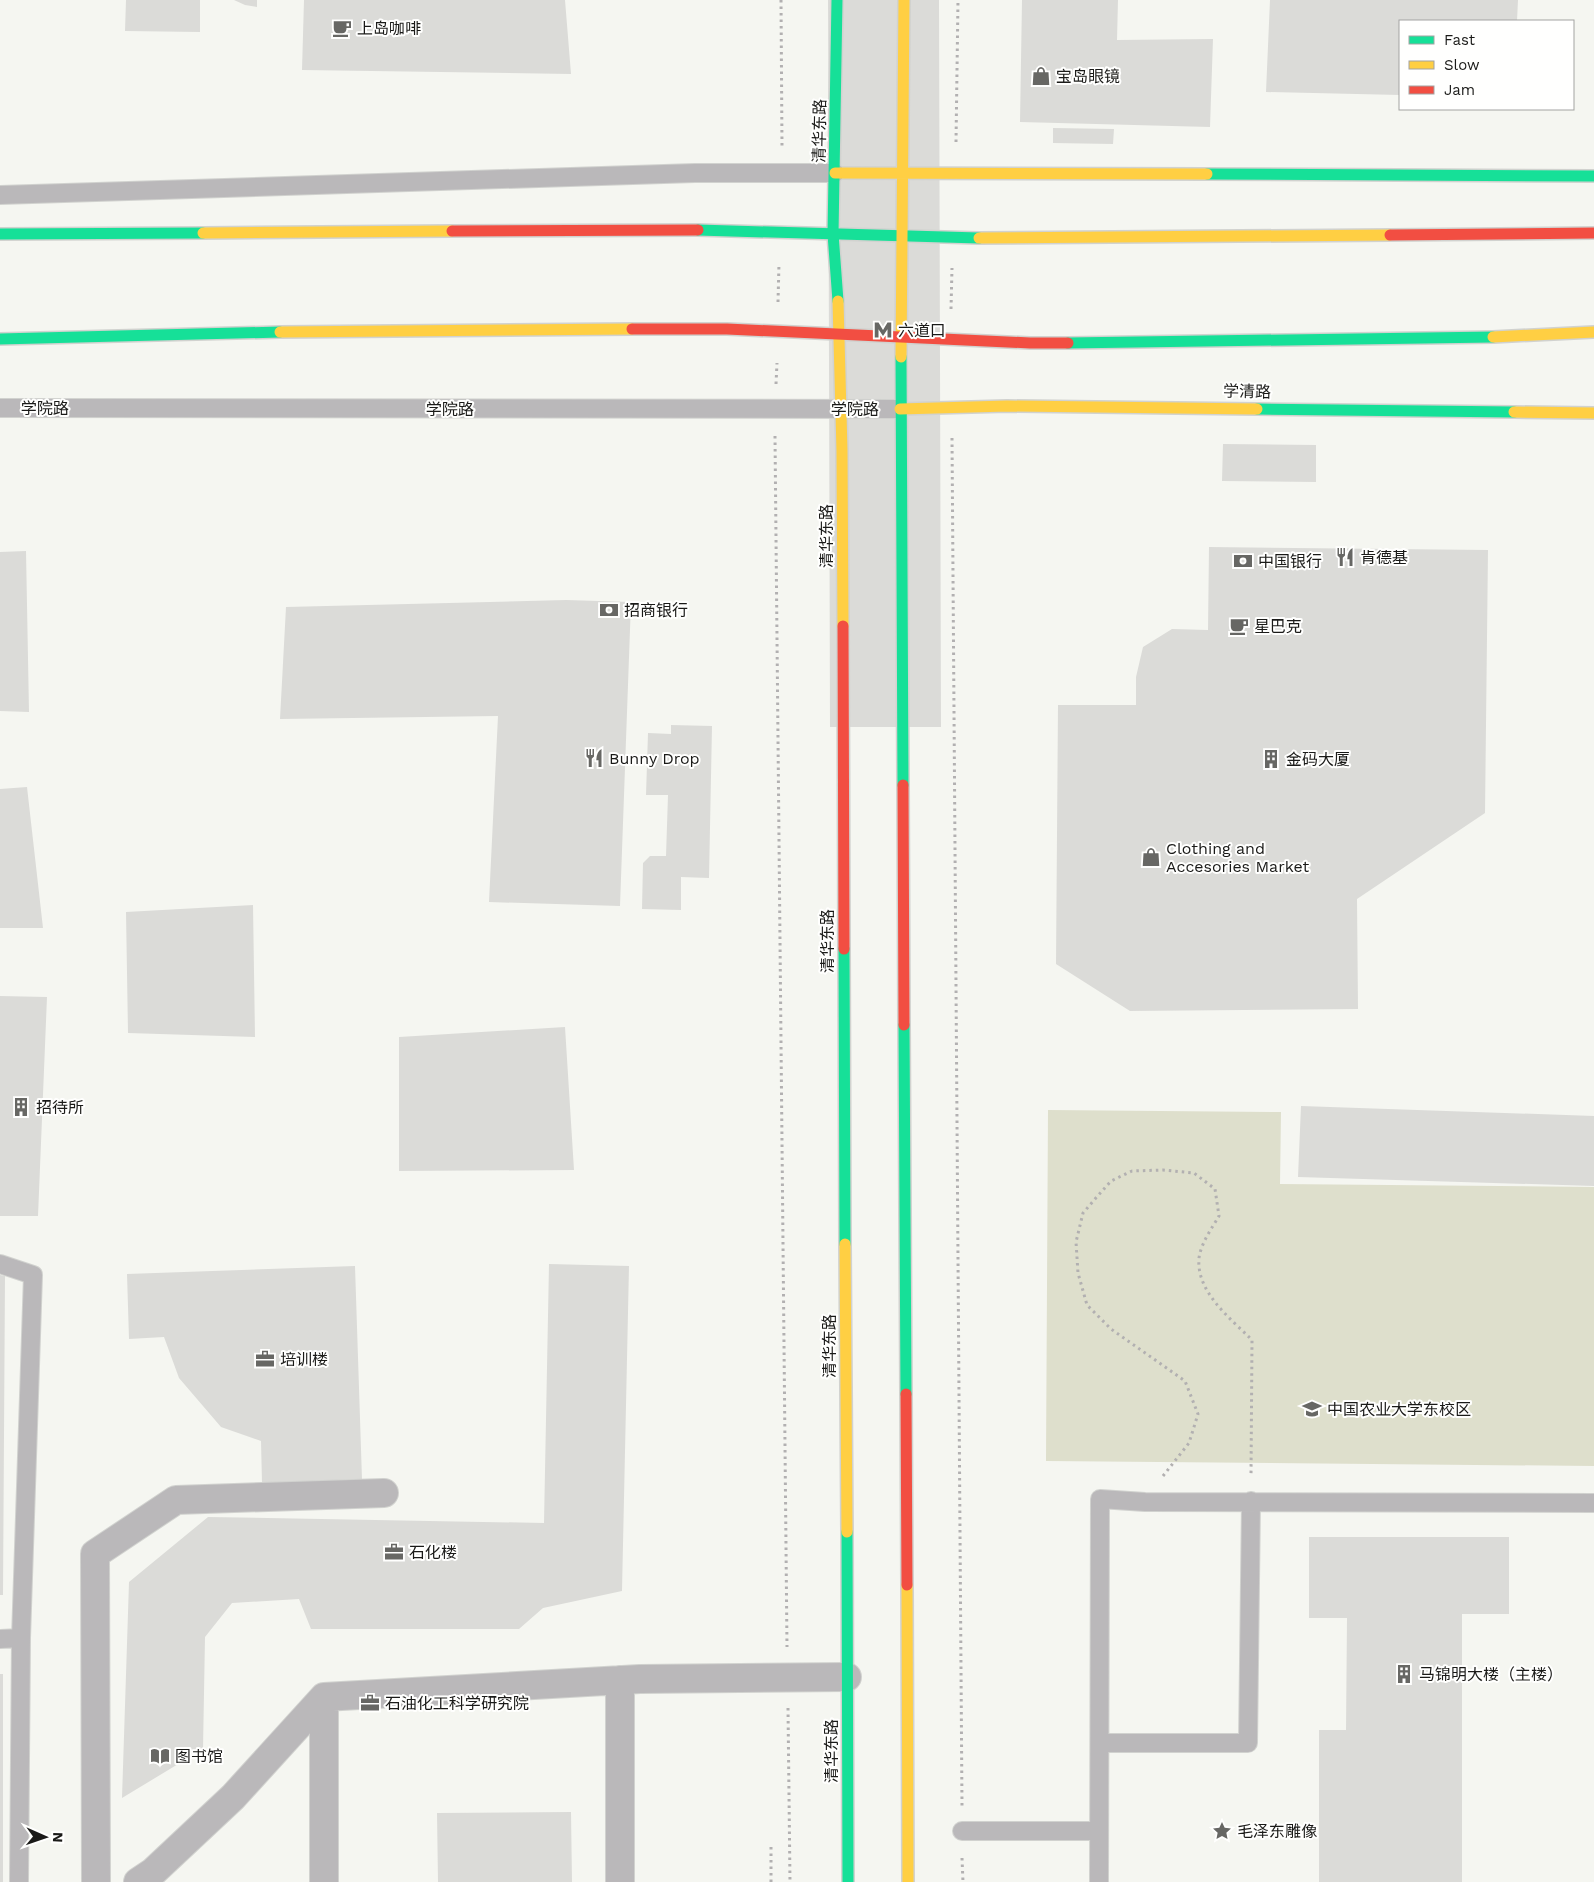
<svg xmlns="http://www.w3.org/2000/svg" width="1594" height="1882" viewBox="0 0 1594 1882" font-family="'Work Sans','Noto Sans SC',sans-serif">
  <rect width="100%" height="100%" fill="#f5f6f1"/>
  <path fill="#dedfcc" d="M 1048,1110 L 1281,1112 L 1280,1184 L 1594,1187 L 1594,1466 L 1046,1461 Z"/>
  <path fill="#dbdbd8" d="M 126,0 L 200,0 L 200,32 L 125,31 Z
    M 234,0 L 257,0 L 257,7 L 245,5 Z
    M 304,0 L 565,0 L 571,74 L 302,70 Z
    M 828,0 L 939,0 L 941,727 L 830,727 Z
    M 1022,0 L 1118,0 L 1117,40 L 1213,39 L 1210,127 L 1020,122 Z
    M 1270,0 L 1518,0 L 1517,21 L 1400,21 L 1400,95 L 1266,92 Z
    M 1053,128 L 1114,129 L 1113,144 L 1053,143 Z
    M 1223,444 L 1316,445 L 1316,482 L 1222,481 Z
    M 1209,547 L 1488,550 L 1485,813 L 1357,899 L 1358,1009 L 1130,1011 L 1056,964 L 1058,705 L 1136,705 L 1136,677 L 1143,647 L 1172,629 L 1208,630 Z
    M 26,551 L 29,712 L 0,711 L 0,552 Z
    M 566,600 L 631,602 L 620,906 L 489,902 L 498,716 L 280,719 L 286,607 Z
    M 671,725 L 712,726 L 709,878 L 681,877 L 681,910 L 642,909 L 643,863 L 650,856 L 666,856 L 668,795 L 646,795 L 648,733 L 671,734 Z
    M 27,787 L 43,928 L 0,928 L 0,789 Z
    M 253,905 L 255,1037 L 128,1033 L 126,912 Z
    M 0,996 L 47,997 L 38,1216 L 0,1216 Z
    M 565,1027 L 574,1170 L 399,1171 L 399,1037 Z
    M 1301,1106 L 1594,1116 L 1594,1186 L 1298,1177 Z
    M 549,1264 L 629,1266 L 622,1591 L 543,1608 L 519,1629 L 311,1629 L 299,1599 L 232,1603 L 205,1637 L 203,1749 L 122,1798 L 129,1582 L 208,1517 L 544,1523 Z
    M 355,1266 L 362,1479 L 262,1483 L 261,1441 L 221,1427 L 179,1378 L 164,1337 L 129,1339 L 127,1274 Z
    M 0,1275 L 5,1276 L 3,1595 L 0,1595 Z
    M 1309,1537 L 1509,1537 L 1509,1614 L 1462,1614 L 1462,1882 L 1319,1882 L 1319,1730 L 1346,1730 L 1347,1618 L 1309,1618 Z
    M 0,1674 L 3,1674 L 3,1882 L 0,1882 Z
    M 571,1812 L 572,1882 L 438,1882 L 437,1813 Z"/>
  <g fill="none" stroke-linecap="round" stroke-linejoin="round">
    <g stroke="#d1d2cf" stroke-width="20">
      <path id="lane" d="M 0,195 L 695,173 L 835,173
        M 0,408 L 900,409
        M 0,1264 L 33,1275 L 21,1638 L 0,1639
        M 1100,1743 L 1248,1743 L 1251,1501
        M 962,1831 L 1099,1831
        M 19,1882 L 21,1638
        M 1099,1882 L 1100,1499 L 1145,1502 L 1594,1503"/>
    </g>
    <g stroke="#d1d2cf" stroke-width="30">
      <path id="street" d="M 324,1697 L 324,1882
        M 96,1882 L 95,1554 L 176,1500 L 384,1493
        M 138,1882 L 153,1872 L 233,1797 L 324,1697 L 640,1679 L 847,1677
        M 620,1882 L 620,1680"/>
    </g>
    <g stroke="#d1d2cf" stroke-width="14">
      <path id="fast" d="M 837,0 L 833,234 L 838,301
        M 1207,174 L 1594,176
        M 698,230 L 979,238
        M 0,234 L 203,233
        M 0,339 L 280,332
        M 1068,343 L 1493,337
        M 901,357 L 903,785
        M 1257,409 L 1514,412
        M 844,949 L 845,1244
        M 904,1025 L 906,1394
        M 847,1532 L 848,1882"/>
    </g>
    <g stroke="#d1d2cf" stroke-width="14">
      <path id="slow" d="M 835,173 L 1207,174
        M 203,233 L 452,231
        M 979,238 L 1390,235
        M 838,301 L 842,451 L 843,626
        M 280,332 L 632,329
        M 1493,337 L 1594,332
        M 901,357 L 904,0
        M 900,409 L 1007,406 L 1257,409
        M 1514,412 L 1594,413
        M 845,1244 L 847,1532
        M 907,1585 L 908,1882"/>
    </g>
    <g stroke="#d1d2cf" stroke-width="14">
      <path id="jam" d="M 452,231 L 698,230
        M 1390,235 L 1594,233
        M 632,329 L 727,329 L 1030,343 L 1068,343
        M 843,626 L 844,949
        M 903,785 L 904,1025
        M 906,1394 L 907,1585"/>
    </g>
    <path stroke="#b2b0b1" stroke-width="3" stroke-dasharray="2.5 4" stroke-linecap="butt" d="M 781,0 L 782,147
      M 956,142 L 958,0
      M 778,302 L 779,263
      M 951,309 L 952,268
      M 776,384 L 777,363
      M 775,436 L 787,1647
      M 952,438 L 962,1806
      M 1163,1476 L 1189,1443 L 1198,1414 L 1185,1381 L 1111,1329 L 1087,1305 L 1078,1273 L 1076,1242 L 1083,1213 L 1095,1199 L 1111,1181 L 1132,1171 L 1163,1170 L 1194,1173 L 1215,1189 L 1219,1216 C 1212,1228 1201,1243 1199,1258 C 1196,1292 1230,1318 1252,1340 L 1251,1476
      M 788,1708 L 790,1882
      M 962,1858 L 963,1882
      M 771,1882 L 771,1846"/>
    <use href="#lane" stroke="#bab8ba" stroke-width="18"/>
    <use href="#street" stroke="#bab8ba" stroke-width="28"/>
    <use href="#fast" stroke="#16e098" stroke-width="11"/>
    <use href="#slow" stroke="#ffcf43" stroke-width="11"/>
    <use href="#jam" stroke="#f24e42" stroke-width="11"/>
  </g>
  <defs>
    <g id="cafe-bare" transform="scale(1.5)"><path d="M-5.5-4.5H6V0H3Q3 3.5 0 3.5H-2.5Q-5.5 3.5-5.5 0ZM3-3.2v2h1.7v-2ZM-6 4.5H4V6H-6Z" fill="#676764" stroke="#fffffe" stroke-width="2.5" paint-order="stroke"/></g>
    <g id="shop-bare" transform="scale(1.5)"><path d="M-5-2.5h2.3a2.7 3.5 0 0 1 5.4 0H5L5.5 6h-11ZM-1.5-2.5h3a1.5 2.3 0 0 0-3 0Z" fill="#676764" stroke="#fffffe" stroke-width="2.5" paint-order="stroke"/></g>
    <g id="metro-bare" transform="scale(1.5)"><path d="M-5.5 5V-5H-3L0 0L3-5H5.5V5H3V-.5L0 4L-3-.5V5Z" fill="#676764" stroke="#fffffe" stroke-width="2.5" paint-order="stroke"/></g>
    <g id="restaurant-bare" transform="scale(1.5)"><path d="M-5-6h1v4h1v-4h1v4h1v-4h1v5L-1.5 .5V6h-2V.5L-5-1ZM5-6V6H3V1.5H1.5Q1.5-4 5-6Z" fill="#676764" stroke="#fffffe" stroke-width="2.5" paint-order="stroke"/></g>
    <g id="bank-bare" transform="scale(1.5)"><path d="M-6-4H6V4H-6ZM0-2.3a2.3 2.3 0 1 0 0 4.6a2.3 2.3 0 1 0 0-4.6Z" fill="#676764" stroke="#fffffe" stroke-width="2.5" paint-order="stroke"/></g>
    <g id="building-bare" transform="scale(1.5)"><path d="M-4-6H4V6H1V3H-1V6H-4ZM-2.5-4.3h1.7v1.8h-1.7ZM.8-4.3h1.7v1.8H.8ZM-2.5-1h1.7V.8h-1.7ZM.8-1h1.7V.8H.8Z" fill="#676764" stroke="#fffffe" stroke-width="2.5" paint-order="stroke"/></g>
    <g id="office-bare" transform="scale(1.5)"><path d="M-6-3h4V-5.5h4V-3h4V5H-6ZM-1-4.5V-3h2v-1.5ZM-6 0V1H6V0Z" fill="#676764" stroke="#fffffe" stroke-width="2.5" paint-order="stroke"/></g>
    <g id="university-bare" transform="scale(1.5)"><path d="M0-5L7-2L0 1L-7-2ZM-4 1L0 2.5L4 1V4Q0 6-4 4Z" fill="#676764" stroke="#fffffe" stroke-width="2.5" paint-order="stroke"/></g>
    <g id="library-bare" transform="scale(1.5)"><path d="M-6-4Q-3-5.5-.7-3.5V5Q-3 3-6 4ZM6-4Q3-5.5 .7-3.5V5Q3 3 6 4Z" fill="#676764" stroke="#fffffe" stroke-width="2.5" paint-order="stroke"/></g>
    <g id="sight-bare" transform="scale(1.5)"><path d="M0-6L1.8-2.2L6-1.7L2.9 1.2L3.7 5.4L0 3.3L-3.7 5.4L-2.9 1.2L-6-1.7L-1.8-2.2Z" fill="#676764" stroke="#fffffe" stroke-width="2.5" paint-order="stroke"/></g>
  </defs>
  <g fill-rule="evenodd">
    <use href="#cafe-bare" x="342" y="28"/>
    <use href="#shop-bare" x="1041" y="76"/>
    <use href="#metro-bare" x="883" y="330"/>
    <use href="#restaurant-bare" x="1345" y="557"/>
    <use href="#bank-bare" x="1243" y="561"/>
    <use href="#bank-bare" x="609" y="610"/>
    <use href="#cafe-bare" x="1239" y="626"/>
    <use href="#restaurant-bare" x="594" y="758"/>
    <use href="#building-bare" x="1271" y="759"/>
    <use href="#shop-bare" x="1151" y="857"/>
    <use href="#building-bare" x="21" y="1107"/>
    <use href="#office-bare" x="265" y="1359"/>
    <use href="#university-bare" x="1312" y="1409"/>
    <use href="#office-bare" x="394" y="1552"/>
    <use href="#building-bare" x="1404" y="1674"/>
    <use href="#office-bare" x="370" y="1703"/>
    <use href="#library-bare" x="160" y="1756"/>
    <use href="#sight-bare" x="1222" y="1831"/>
  </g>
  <g text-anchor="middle" stroke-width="4" stroke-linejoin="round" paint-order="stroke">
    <g font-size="16" fill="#1a1a18" stroke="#fffffe" text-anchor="start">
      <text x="357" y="34">上岛咖啡</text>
      <text x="1056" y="82">宝岛眼镜</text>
      <text x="898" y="336">六道口</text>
      <text x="1360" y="563">肯德基</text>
      <text x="1258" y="567">中国银行</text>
      <text x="624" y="616">招商银行</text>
      <text x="1254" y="632">星巴克</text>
      <text x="609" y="764">Bunny Drop</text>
      <text x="1286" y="765">金码大厦</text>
      <text x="1166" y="854">Clothing and<tspan x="1166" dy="18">Accesories Market</tspan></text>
      <text x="36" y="1113">招待所</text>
      <text x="280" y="1365">培训楼</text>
      <text x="1327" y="1415">中国农业大学东校区</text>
      <text x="409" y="1558">石化楼</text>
      <text x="1419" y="1680">马锦明大楼（主楼）</text>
      <text x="385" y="1709">石油化工科学研究院</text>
      <text x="175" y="1762">图书馆</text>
      <text x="1237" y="1837">毛泽东雕像</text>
    </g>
    <g font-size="16" fill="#1a1a18" stroke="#fffffe">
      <text transform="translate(819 131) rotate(-89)" y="6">清华东路</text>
      <text transform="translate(1247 391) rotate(1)" y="6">学清路</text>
      <text x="45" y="414">学院路</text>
      <text x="450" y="415">学院路</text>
      <text x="855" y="415">学院路</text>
      <text transform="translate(826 536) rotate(-90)" y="6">清华东路</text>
      <text transform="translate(827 941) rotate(-90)" y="6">清华东路</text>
      <text transform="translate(829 1346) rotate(-90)" y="6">清华东路</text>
      <text transform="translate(831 1751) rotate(-90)" y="6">清华东路</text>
    </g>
  </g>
  <rect x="1399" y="20" width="175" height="90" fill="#fffffe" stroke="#a3a3a2"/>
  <rect x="1409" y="36" width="25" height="8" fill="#16e098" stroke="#a3a3a2"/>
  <text x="1444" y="45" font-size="15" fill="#1a1a18">Fast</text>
  <rect x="1409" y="61" width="25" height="8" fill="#ffcf43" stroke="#a3a3a2"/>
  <text x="1444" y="70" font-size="15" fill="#1a1a18">Slow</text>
  <rect x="1409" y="86" width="25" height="8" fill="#f24e42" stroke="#a3a3a2"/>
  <text x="1444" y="95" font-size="15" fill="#1a1a18">Jam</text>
  <g transform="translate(45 1837) rotate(92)" stroke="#fffffe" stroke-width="4" paint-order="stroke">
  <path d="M0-4L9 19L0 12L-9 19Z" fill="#1a1a18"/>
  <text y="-8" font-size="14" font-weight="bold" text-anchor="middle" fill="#1a1a18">N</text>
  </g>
</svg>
